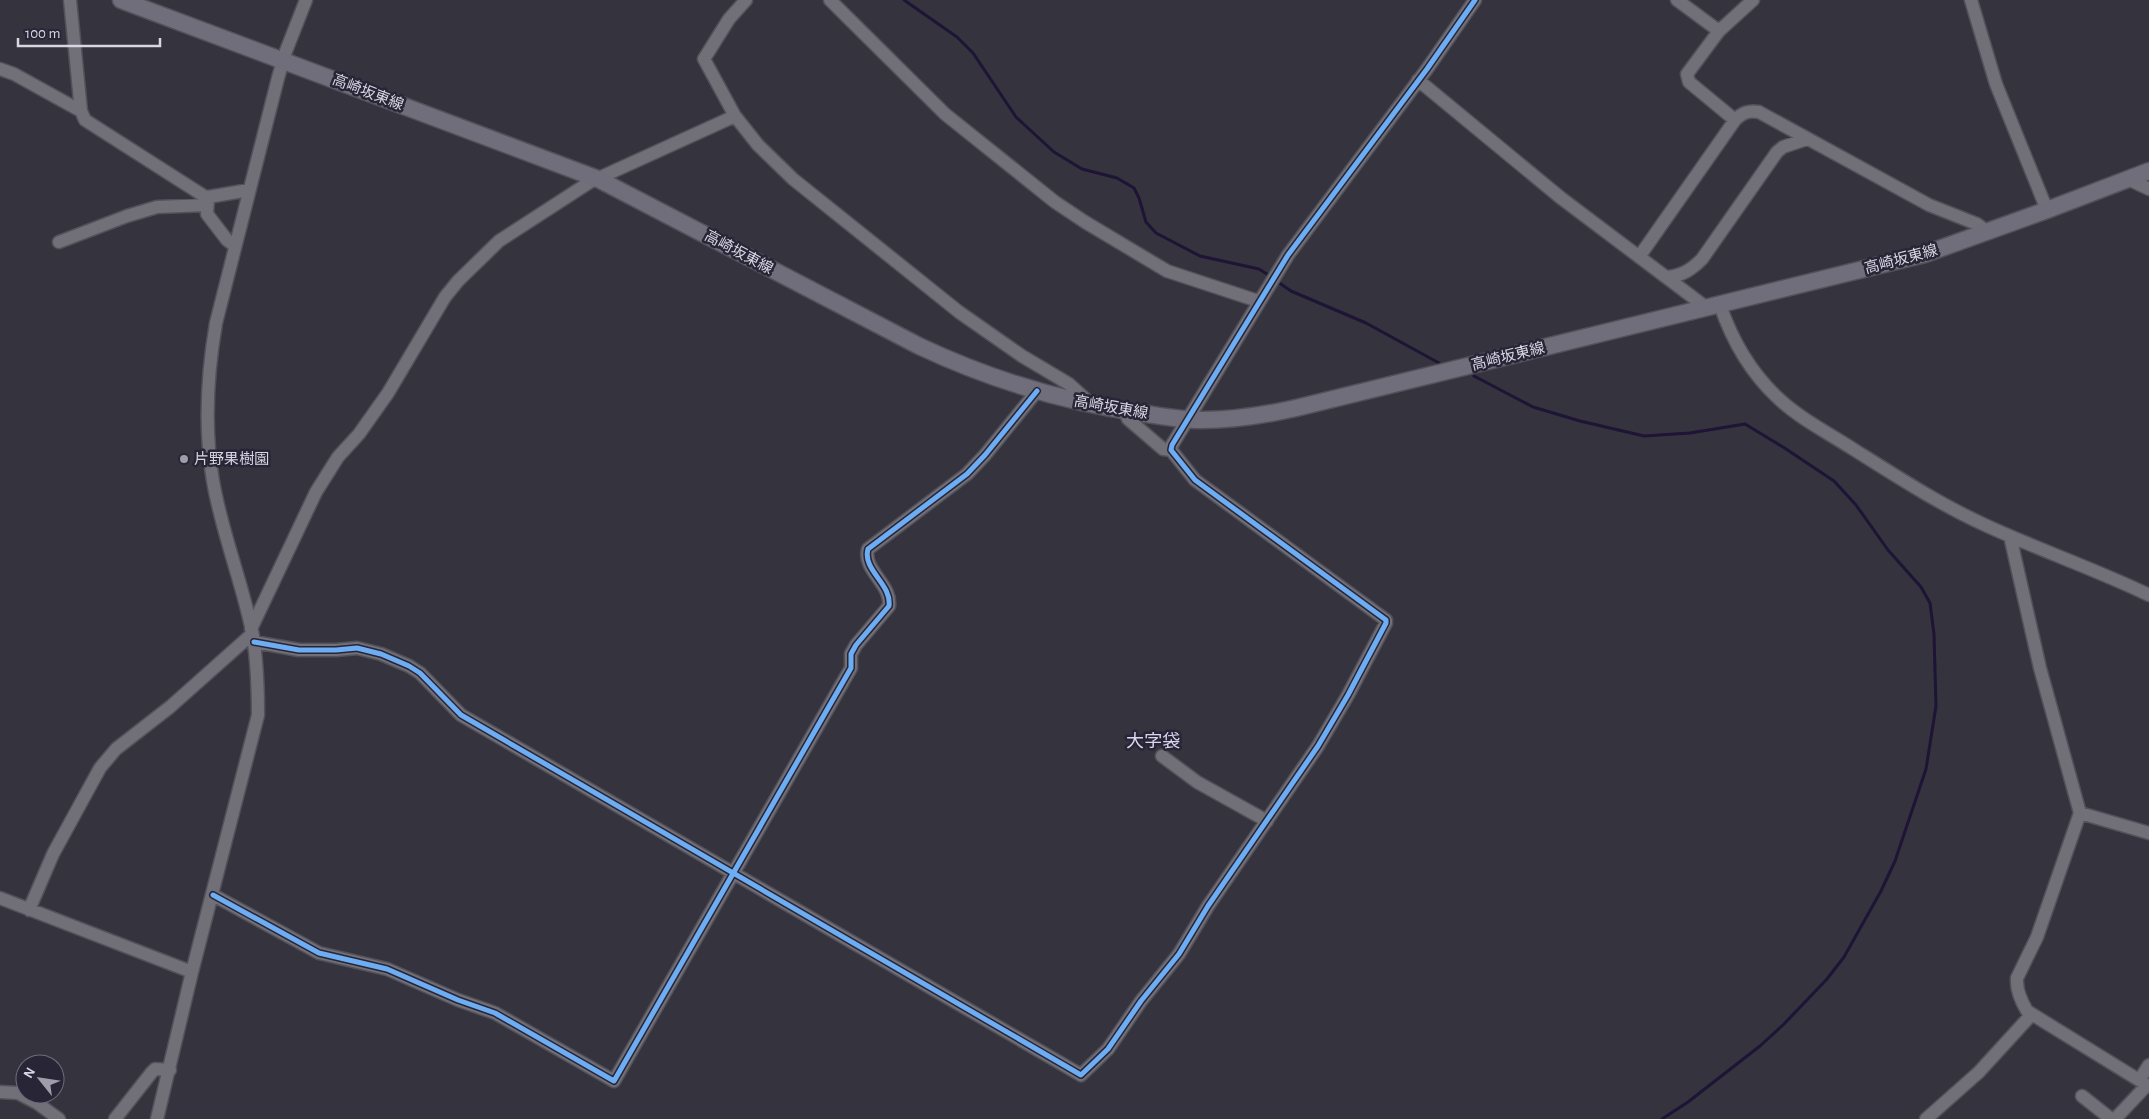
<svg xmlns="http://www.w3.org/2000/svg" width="2149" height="1119" viewBox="0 0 2149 1119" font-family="'Alegreya Sans','Noto Sans JP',sans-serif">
  <rect width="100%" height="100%" fill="#35333d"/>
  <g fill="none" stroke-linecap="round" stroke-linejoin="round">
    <path stroke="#1d1436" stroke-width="3" d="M 904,0 L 957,37 L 973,53 L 1016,117 L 1054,152 L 1082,169 L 1117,178 L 1134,188 L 1139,198 L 1146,222 L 1156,233 L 1200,256 L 1259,269 L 1270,276
      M 1275,280 L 1291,291 L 1366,323 L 1439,363
      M 1474,376 L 1533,407 L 1580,421 L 1644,436 L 1690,433 L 1745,424 L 1783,447 L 1834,481 L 1856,505 L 1888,550 L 1921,587 L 1930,603 L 1934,634 L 1936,706 L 1926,769 L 1895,861 L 1881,891 L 1844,957 L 1827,979 L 1784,1024 L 1760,1046 L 1688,1102 L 1662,1119"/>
    <g stroke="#525159" stroke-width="15">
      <path id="minor" d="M 70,0 L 81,111 L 85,120 L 204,196 L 208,197 L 249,190
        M 746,0 L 729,19 L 704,59 L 735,116 L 758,145 L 793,179 L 959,312 L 1022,356 L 1069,384 L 1091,404
        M 830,0 L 945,114 L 1055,202 L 1085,222 L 1167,271 L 1258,301
        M 1677,0 L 1719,31
        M 1971,0 L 1996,84 L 2047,210
        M 0,69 L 14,74 L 81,111
        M 1418,80 L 1561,198 L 1707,308
        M 1735,120 L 1689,82 L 1687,74 L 1719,31 L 1753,0
        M 2128,179 L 2149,189
        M 208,197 L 207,214 L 227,240 L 235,246
        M 59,242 L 127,216 L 157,207 L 207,205
        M 1639,257 L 1735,120 C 1742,113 1748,110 1759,112 L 1929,205 L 1977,224 L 1988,232
        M 1668,277 C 1683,275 1691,270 1702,259 L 1777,152 L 1783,147 L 1807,139
        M 1720,305 C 1732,340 1751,373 1778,398 C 1799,418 1828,433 1853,449 C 1896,476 1939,504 1985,525 C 2039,550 2095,569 2149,595
        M 1125,411 L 1128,419 L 1163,449 L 1171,450
        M 2010,536 L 2040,668 L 2080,813 L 2037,937 L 2017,978 C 2016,990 2021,1001 2027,1011 L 2147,1085 L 2115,1119
        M 251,629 L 316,492 L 338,457 L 359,434 L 388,393 L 445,297 L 458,281 L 499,241 L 590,182 L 735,116
        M 254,642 L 299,650 L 336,650 L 357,648 L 381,654 L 409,666 L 420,673 L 461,715 L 1081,1075 L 1108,1049 L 1141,1001 L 1179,954 L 1208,906 L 1318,746 L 1348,695 L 1386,623 L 1386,620 L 1195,480 L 1171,450 L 1172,445 L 1288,255 L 1427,69 L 1475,0
        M 1162,756 L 1197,782 L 1267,821
        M 2080,813 L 2149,833
        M 213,895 L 319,953 L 387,969 L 458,1000 L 495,1013 L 614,1081 L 851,668 L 851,654 L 856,645 L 889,606 C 892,584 862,570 868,549 L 967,474 L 985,455 L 1037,391
        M 0,898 L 192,972
        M 29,910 L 53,854 L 100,768 L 116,749 L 170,707 L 252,634
        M 2140,1079 L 2149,1065
        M 0,1092 L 18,1093 L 37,1103 L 59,1119
        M 2082,1096 L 2111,1119
        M 115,1119 L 152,1072 L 155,1069 L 170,1070
        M 157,1119 L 192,972 L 258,715 C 258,688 257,662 253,636 C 243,584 222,534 213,481 C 204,428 207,375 216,323 L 278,78 L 286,51 L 306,0
        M 1926,1119 L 1979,1072 L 2032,1014"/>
    </g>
    <g stroke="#525159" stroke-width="19">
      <path id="major" d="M 121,0 L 598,179 L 919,346 C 989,379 1064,402 1141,413 C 1161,416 1181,420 1202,420 C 1234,420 1265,415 1296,408 L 1925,254 L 2047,210 L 2149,171"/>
    </g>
    <use href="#minor" stroke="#716f78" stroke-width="12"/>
    <use href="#major" stroke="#706e7a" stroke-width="16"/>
    <g stroke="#282537" stroke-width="8">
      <path id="cycleway" d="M 254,642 L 299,650 L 336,650 L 357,648 L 381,654 L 409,666 L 420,673 L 461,715 L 1081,1075 L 1108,1049 L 1141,1001 L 1179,954 L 1208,906 L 1318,746 L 1348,695 L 1386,623 L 1386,620 L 1195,480 L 1171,450 L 1172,445 L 1288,255 L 1427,69 L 1475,0
        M 213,895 L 319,953 L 387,969 L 458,1000 L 495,1013 L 614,1081 L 851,668 L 851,654 L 856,645 L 889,606 C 892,584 862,570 868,549 L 967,474 L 985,455 L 1037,391"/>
    </g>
    <use href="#cycleway" stroke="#6dadf4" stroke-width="5"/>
  </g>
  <circle fill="#9f9da9" stroke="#282537" stroke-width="2" cx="184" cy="459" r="5"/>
  <g text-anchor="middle" stroke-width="5" stroke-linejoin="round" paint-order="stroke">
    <g font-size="15" fill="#d8d6e3" stroke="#282537">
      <text transform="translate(368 92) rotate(21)" y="5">高崎坂東線</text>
      <text transform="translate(739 252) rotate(28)" y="5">高崎坂東線</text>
      <text transform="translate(1901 259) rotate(-15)" y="5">高崎坂東線</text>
      <text transform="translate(1508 356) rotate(-14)" y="5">高崎坂東線</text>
      <text transform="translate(1111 407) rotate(10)" y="5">高崎坂東線</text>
    </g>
    <g font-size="15" fill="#d8d6e3" stroke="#282537" text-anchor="start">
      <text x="194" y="464">片野果樹園</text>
    </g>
    <g font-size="18" fill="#d9d6ee" stroke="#282537">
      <text x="1153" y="747">大字袋</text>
    </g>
  </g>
  <g transform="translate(40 1079) rotate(300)"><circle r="24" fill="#282537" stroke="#6e6c7c"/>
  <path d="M0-4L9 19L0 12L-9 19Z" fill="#9f9da9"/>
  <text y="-8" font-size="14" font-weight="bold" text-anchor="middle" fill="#d8d6e3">N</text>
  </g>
  <path d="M18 38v8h142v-8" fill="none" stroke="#d8d6e3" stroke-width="2.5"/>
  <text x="25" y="38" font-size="15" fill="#d8d6e3" stroke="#282537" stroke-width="4" paint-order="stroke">100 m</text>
</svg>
